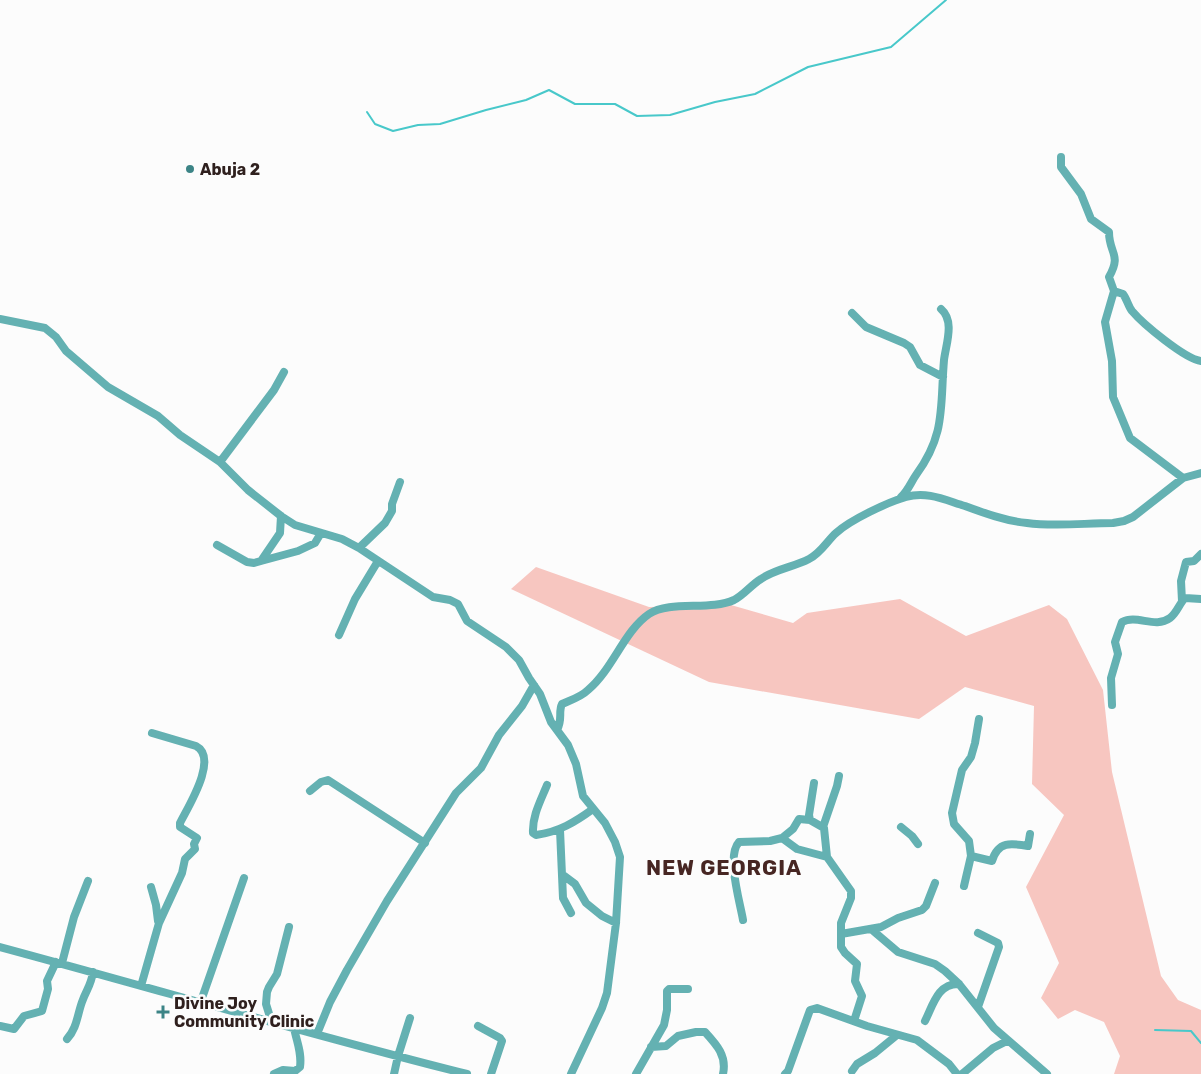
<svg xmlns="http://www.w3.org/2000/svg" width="1201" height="1074" viewBox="0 0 1201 1074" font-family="Rubik,sans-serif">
  <rect width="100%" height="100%" fill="#fcfcfc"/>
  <path fill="#f7c6c0" d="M 536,567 L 649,607 L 694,606 L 717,601 L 793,623 L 807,613 L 900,599 L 966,636 L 1049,605 L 1067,619 L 1103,690 L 1112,772 L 1161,976 L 1178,1000 L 1201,1010 L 1201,1074 L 1114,1074 L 1120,1056 L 1104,1022 L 1075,1010 L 1058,1019 L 1041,998 L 1059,963 L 1026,887 L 1064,815 L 1032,784 L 1034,706 L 965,687 L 919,719 L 709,682 L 511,589 Z"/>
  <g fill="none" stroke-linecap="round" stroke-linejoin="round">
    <path stroke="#48c8ca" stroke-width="2" d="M 367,112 L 375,124 L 393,131 L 418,125 L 440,124 L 486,110 L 526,100 L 549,90 L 575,104 L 615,104 L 637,116 L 670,115 L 715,102 L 755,94 L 808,67 L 891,47 L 946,0
      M 1155,1030 L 1191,1031 L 1201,1043"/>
    <path stroke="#64b1b2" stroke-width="8" d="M 1061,157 L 1061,167 L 1081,194 L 1091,219 L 1109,232 C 1109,254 1122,254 1109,277 L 1114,291 L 1105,322 L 1112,361 L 1113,397 L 1118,409 L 1130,438 L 1183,478
      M 1114,291 L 1123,294 C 1127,299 1128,306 1132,311 C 1143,324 1185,359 1201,361
      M 852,313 L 866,327 L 904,343 L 910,347 L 920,365 L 943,377
      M 0,319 L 45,328 L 56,337 L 66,351 L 108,387 L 158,416 L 180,435 L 220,462 L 248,490 L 281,516 L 295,525 L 342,539 L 359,548 L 433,597 L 450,600 L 458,604 L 467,621 L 506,647 L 519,660 L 529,678 L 540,694 L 551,722 L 568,745 L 576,764 L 583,796 L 605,823 L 615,842 L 620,857 L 616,923 L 607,993 L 602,1008 L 571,1074
      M 220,462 L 274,390 L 284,372
      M 901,497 C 908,491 911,482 916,475 C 946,434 940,407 944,360 C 946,344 955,321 941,309
      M 217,545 L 247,562 L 254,563 L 261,561 L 280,533 L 281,516
      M 359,548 L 385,523 L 392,511 L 392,504 L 400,482
      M 261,561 L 298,551 L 315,543 L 321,533
      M 1182,601 L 1181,581 L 1186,562 L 1194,561 L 1201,554
      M 339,635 L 355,599 L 378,561
      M 1112,705 L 1111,678 L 1118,654 L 1115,642 L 1122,622 C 1137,614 1155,629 1170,618 C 1177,613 1179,604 1185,598 L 1201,599
      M 979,719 L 975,743 L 971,757 L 962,770 L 952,813 L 954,824 L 969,841 L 971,856 L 992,861 C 998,841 1011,843 1028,846 L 1030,834
      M 557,730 C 563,719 558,712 562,704 C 571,700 581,697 588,690 C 613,669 624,631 649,614 C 670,600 710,611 734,600 C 744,595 751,585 761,579 C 775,569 794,567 809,559 C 821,553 827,541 836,533 C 850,520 888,502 906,497 C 927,491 945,500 965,506 C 984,513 1006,521 1027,523 C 1055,527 1085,523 1113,523 L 1124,521 L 1133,517 L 1183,478 L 1201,473
      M 547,785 C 541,800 532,816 533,833 L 536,835 C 559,832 575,822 593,809
      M 310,791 L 321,782 L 328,780 L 425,843
      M 810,820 L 809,815 L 814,783
      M 823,827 L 837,786 L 839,776
      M 901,827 L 912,836 L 918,844
      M 560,830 L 563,898 L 571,913
      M 782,838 L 793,829 L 799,819 L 810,820 L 824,828 L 827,857
      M 563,875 L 575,884 L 586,903 L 602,916 L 616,923
      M 964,886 L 971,856
      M 151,887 L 156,905 L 158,921
      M 743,920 C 740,902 726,856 739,842 L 770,841 L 782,838 L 797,849 L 827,857 L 851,891 L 851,898 L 841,923 L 841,947 L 845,953 L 857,964 L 855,981 L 862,996 L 854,1021
      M 871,929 L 898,952 L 935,964 L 945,971 L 959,984 L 994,1028 L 1047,1074
      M 978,933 L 998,943 L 999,947 L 978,1007
      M 841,934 L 881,927 L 898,918 L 922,910 L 926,906 L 935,883
      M 0,947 C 156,989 311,1035 467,1074
      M 62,963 L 74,917 L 88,881
      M 141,986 L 159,923 L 182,873 L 185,859 L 195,849 L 194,844 L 197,838 L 180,827 L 180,823 C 188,807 219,758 196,746 L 152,733
      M 201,1001 L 244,878
      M 268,1021 L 270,1017 L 266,1004 L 267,992 L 269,987 L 277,974 L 289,927
      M 925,1021 C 933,1005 938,983 959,984
      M 0,1026 L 14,1029 L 24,1016 L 42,1011 L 48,989 L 47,981 L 56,962
      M 478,1026 L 500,1038 L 502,1041 L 491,1074
      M 317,1034 L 330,1002 L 347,970 L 387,901 L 456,793 L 481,768 L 499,735 L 522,706 L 534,685
      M 67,1039 C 77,1028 77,1016 82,1002 C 86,990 91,986 93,972
      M 651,1047 L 666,1046 L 678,1036 L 696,1032 L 705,1032 C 717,1045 727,1056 723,1074
      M 852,1071 L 857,1064 L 875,1053 L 897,1035
      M 274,1074 L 283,1070 L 295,1071 L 300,1067 C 302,1053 297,1043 294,1028
      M 394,1074 L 398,1056 L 410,1018
      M 636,1074 L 664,1025 L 667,1010 L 667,991 L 669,989 L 688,989
      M 785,1074 L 788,1071 L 810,1010 L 817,1008 L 867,1026 L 917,1040 L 949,1064 L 957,1074
      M 962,1074 L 993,1048 L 1007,1041"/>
  </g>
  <g fill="#3c8486" stroke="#fcfcfc" stroke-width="2">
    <circle cx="190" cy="169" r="5"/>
    <path d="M160.5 1004.5h5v5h5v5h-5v5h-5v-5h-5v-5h5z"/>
  </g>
  <g text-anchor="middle" stroke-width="5" stroke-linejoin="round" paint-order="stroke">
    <g font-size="16" font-weight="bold" fill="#2f201e" stroke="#fcfcfc" text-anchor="start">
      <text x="200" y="175">Abuja 2</text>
      <text x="174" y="1009">Divine Joy<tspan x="174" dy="18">Community Clinic</tspan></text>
    </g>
    <g font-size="21" font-weight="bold" letter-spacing="1" fill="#472623" stroke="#fcfcfc">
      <text x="724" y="875">NEW GEORGIA</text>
    </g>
  </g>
</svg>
